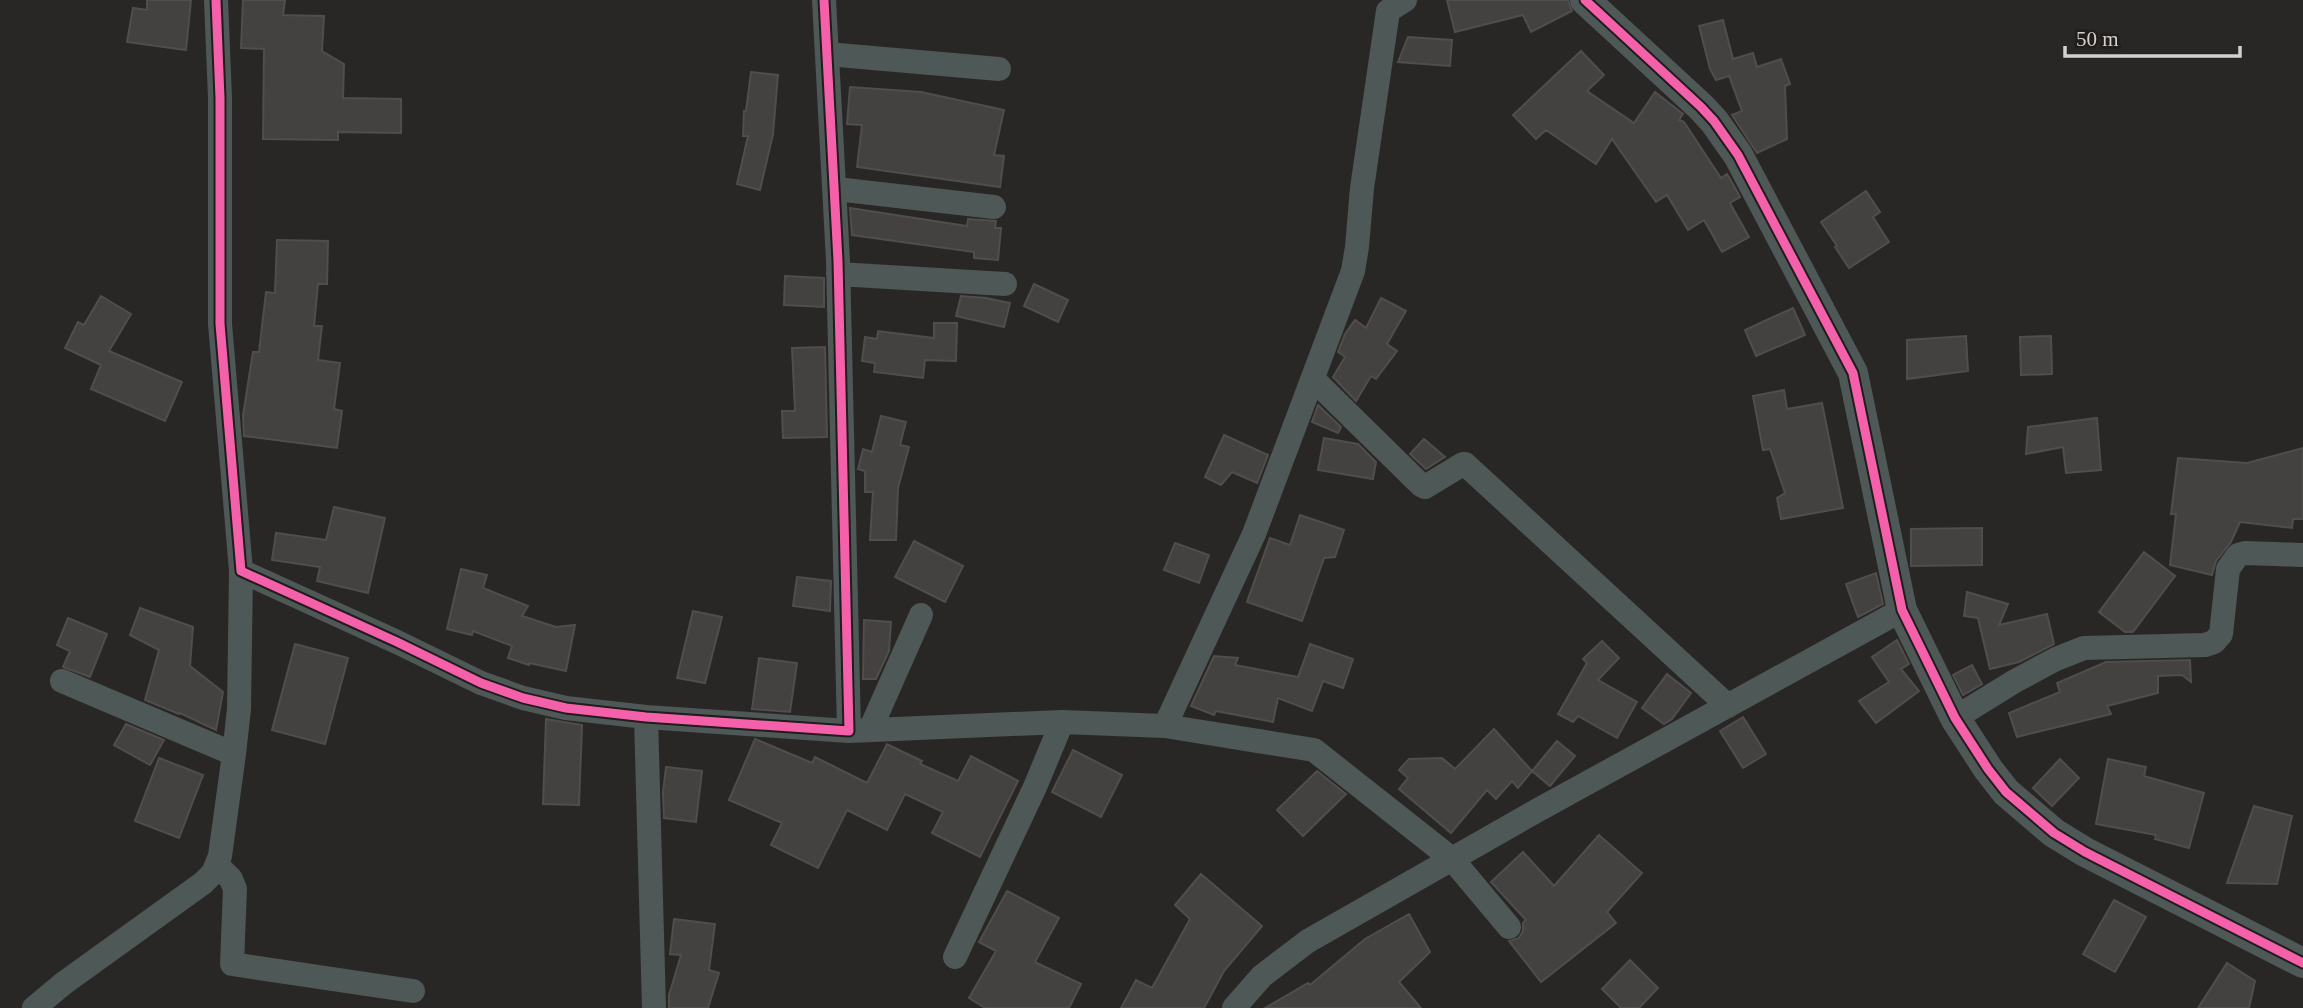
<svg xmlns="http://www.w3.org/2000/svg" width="2303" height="1008" viewBox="0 0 2303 1008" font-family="'Times New Roman',serif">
  <rect width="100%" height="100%" fill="#292725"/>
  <path fill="#444240" stroke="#4f4e4c" stroke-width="2" d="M 147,0 L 191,0 L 186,50 L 127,42 L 133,8 L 147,10 Z
    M 243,0 L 285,0 L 283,15 L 324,16 L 322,51 L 344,64 L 343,98 L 401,99 L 401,133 L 338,132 L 338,140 L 263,139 L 264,49 L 241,48 Z
    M 1447,0 L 1568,0 L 1572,11 L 1531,32 L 1523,15 L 1455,32 Z
    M 1723,20 L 1733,59 L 1753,53 L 1757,67 L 1781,59 L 1790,84 L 1785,86 L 1787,139 L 1757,153 L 1732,115 L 1742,111 L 1729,76 L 1716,80 L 1710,69 L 1699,26 Z
    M 1408,37 L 1452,40 L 1450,66 L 1398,62 Z
    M 1581,51 L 1604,75 L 1587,91 L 1634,123 L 1655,92 L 1683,114 L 1679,120 L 1684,122 L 1721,178 L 1727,174 L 1738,193 L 1740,197 L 1730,203 L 1749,237 L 1722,252 L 1704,220 L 1688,230 L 1667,195 L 1656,202 L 1612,139 L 1596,164 L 1546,130 L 1536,139 L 1513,115 Z
    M 751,72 L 778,75 L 773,134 L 760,190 L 737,184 L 748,136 L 743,136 L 744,111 L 746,111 Z
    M 850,87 L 921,92 L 1004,110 L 994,155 L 1004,156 L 1000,187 L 857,167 L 862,125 L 847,124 Z
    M 1866,191 L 1880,212 L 1873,217 L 1889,242 L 1849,268 L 1835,247 L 1837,246 L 1821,222 Z
    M 850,208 L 967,226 L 968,219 L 996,221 L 995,228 L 1001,228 L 998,260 L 974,258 L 974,252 L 852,235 Z
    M 277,240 L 328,241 L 327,284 L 318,284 L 314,326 L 322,326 L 318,360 L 340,363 L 334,409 L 342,411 L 337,448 L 244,436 L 243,415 L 253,352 L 259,352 L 266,292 L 275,293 Z
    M 785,276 L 824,278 L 824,307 L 784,305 Z
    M 1034,284 L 1068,300 L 1058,322 L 1024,306 Z
    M 101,296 L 131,314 L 109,351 L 182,382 L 165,421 L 91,389 L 101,365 L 65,348 L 78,322 L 84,325 Z
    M 961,296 L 986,298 L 1010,303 L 1004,327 L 956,316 Z
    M 1381,298 L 1406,311 L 1387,344 L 1397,351 L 1376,379 L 1371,376 L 1356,401 L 1333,377 L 1345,357 L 1338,352 L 1345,334 L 1355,320 L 1366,328 Z
    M 1793,308 L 1805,335 L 1756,356 L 1745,330 Z
    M 934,323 L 957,323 L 956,361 L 925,360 L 923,378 L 874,372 L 875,363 L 862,361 L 865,337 L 877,339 L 878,331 L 934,338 Z
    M 1966,336 L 1968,371 L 1907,379 L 1907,340 Z
    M 2051,336 L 2052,374 L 2021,375 L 2020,337 Z
    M 825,347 L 827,437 L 783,438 L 782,411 L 795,411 L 792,348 Z
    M 1784,390 L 1787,409 L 1822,403 L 1843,508 L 1781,519 L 1777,498 L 1785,493 L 1770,449 L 1763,450 L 1753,396 Z
    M 1318,405 L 1341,427 L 1338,433 L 1312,422 Z
    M 881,416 L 906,422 L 900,445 L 909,447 L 898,488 L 896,540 L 870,540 L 873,492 L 865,492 L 865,471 L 858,469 L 863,449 L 872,452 Z
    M 2097,418 L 2101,470 L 2066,473 L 2063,447 L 2026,454 L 2028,427 Z
    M 1224,435 L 1268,455 L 1257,483 L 1232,472 L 1221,485 L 1205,477 Z
    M 1324,438 L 1358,444 L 1376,462 L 1373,479 L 1318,470 Z
    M 1424,439 L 1445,457 L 1426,469 L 1410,454 Z
    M 2303,448 L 2303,519 L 2293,519 L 2292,528 L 2240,522 L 2231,542 L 2216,561 L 2212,575 L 2170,565 L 2176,514 L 2171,514 L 2178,458 L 2247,463 Z
    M 334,507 L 385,518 L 368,593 L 317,581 L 320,567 L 272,560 L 276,533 L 326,540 Z
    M 1300,515 L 1344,530 L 1335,557 L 1324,558 L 1302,621 L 1247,602 L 1270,538 L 1290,545 Z
    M 1982,528 L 1982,565 L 1911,566 L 1911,529 Z
    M 914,541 L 963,566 L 945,602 L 895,577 Z
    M 1175,543 L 1209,555 L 1199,583 L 1164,570 Z
    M 2144,552 L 2175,576 L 2133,632 L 2125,632 L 2099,612 Z
    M 461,569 L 487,575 L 483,588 L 528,606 L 522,616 L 556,627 L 575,625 L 566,671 L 529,663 L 529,665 L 508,658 L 512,646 L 473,631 L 472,635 L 447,629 Z
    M 1876,573 L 1883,604 L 1858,617 L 1846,584 Z
    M 797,577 L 831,581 L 830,611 L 793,606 Z
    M 1967,592 L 2008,604 L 1999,625 L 2047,614 L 2054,644 L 2019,662 L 1990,669 L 1978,618 L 1964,616 Z
    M 140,608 L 193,627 L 190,666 L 223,692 L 216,730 L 180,713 L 179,714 L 145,700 L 159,650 L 130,635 Z
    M 693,611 L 722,617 L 705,683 L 677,678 Z
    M 68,618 L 107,634 L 90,677 L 63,667 L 70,651 L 57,645 Z
    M 864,620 L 891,622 L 889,651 L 876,679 L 863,679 Z
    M 1897,640 L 1909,664 L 1901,669 L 1919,691 L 1876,723 L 1859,701 L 1889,682 L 1872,657 Z
    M 1602,641 L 1619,658 L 1598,680 L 1637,702 L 1617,738 L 1578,716 L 1573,722 L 1558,714 L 1587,663 L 1583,659 Z
    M 295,644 L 348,658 L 325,744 L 272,730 Z
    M 1310,644 L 1353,659 L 1343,688 L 1323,681 L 1312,711 L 1278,698 L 1273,722 L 1216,711 L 1214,715 L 1191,706 L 1214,656 L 1238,658 L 1235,665 L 1298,677 Z
    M 759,658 L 797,663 L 790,712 L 752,709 Z
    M 2190,660 L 2191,682 L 2182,675 L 2158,676 L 2158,693 L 2107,706 L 2111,714 L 2017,737 L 2009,713 L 2060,692 L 2057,683 L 2106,662 Z
    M 1972,665 L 1982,684 L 1963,695 L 1953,675 Z
    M 1667,674 L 1691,693 L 1672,719 L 1664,724 L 1642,708 Z
    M 1743,717 L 1766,754 L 1743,768 L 1720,731 Z
    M 546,719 L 582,725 L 579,805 L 543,804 Z
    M 126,724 L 164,740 L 150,765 L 114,745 Z
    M 1494,729 L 1532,771 L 1518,788 L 1512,781 L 1496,799 L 1487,790 L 1451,833 L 1399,789 L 1408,778 L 1399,770 L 1409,759 L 1442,758 L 1455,769 Z
    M 755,739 L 812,763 L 815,757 L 867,783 L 887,744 L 922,761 L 920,764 L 958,781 L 971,756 L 1018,781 L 980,857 L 932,833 L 943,812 L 905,794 L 887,830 L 847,810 L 818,868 L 771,845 L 782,823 L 729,800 Z
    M 1557,741 L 1575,756 L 1550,786 L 1532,771 Z
    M 1073,750 L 1122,775 L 1101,817 L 1052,792 Z
    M 159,758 L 203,775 L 179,838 L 135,821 Z
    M 2060,759 L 2079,778 L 2052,806 L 2033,788 Z
    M 2108,759 L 2146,767 L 2144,776 L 2204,793 L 2189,848 L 2155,839 L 2156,835 L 2096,824 Z
    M 666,767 L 702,771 L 696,822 L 664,818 L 663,792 Z
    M 1317,771 L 1346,794 L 1303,836 L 1277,810 Z
    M 2254,806 L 2292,816 L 2277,884 L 2227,883 Z
    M 1599,835 L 1642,873 L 1607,912 L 1616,923 L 1541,982 L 1509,941 L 1519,938 L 1523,931 L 1523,923 L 1526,920 L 1491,882 L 1523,852 L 1554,886 Z
    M 1201,874 L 1262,926 L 1224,971 L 1204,1008 L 1121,1008 L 1136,980 L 1152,988 L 1190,919 L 1175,905 Z
    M 1007,891 L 1059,918 L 1035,962 L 1081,984 L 1069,1008 L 985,1008 L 969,998 L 996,951 L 979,942 Z
    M 2114,900 L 2146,917 L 2115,972 L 2083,954 Z
    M 1409,914 L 1430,952 L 1399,982 L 1421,1008 L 1265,1008 L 1308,983 L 1310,985 L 1365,939 Z
    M 674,919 L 715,924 L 709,970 L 719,973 L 708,1008 L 669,1008 L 669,995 L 681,955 L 670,954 Z
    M 1630,960 L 1658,988 L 1639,1008 L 1621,1008 L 1602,989 Z
    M 2227,963 L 2255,981 L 2249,1008 L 2198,1008 Z"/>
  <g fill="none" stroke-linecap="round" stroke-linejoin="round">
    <path stroke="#4e5856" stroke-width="24" d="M 216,0 L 220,98 L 220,324 L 241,571 L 397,642 L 481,683 L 523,698 L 566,708 L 646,717 L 849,731 L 838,261 L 824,0
      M 827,54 L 999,69
      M 836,189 L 994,207
      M 838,274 L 1005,284
      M 1313,379 L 1421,485 L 1425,487 L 1463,464 L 1465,464 L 1728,706
      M 62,681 L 234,754
      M 646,717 L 654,1008
      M 1955,718 L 2015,681 L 2056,659 L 2084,648 L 2205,645 L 2214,642 L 2221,634 L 2228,569 L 2238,555 L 2245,553 L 2303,555
      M 1165,726 L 1314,750 L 1452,859 L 1509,927
      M 870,730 L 921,615
      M 849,731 L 1062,722 L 1165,726 L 1254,534 L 1353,271 L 1357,247 L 1362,188 L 1388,11 L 1405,0
      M 217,865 L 231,879 L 235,889 L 232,964 L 413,991
      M 955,957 L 1035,787 L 1062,722
      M 34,1008 L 64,983 L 203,883 L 213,873 L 220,856 L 234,754 L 239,709 L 241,571
      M 1234,1008 L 1262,976 L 1308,941 L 1538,810 L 1902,610"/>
    <path stroke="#4e5856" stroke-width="30" d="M 1585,0 L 1701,107 L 1714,121 L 1738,155 L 1853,373 L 1902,610 L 1955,718 L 1988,769 L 2006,792 L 2054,833 L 2085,852 L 2303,963"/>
    <g stroke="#201d1b" stroke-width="13">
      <path id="cycleway" d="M 216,0 L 220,98 L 220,324 L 241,571 L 397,642 L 481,683 L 523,698 L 566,708 L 646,717 L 849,731 L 838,261 L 824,0
        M 1585,0 L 1701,107 L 1714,121 L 1738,155 L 1853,373 L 1902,610 L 1955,718 L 1988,769 L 2006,792 L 2054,833 L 2085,852 L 2303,963"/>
    </g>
    <use href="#cycleway" stroke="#f560ab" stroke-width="9"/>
  </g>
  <path d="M2065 46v10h175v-10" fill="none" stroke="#d3d1cf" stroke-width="3.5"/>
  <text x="2076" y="46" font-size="21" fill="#d3d1cf" stroke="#201d1b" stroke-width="5" paint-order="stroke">50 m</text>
</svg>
